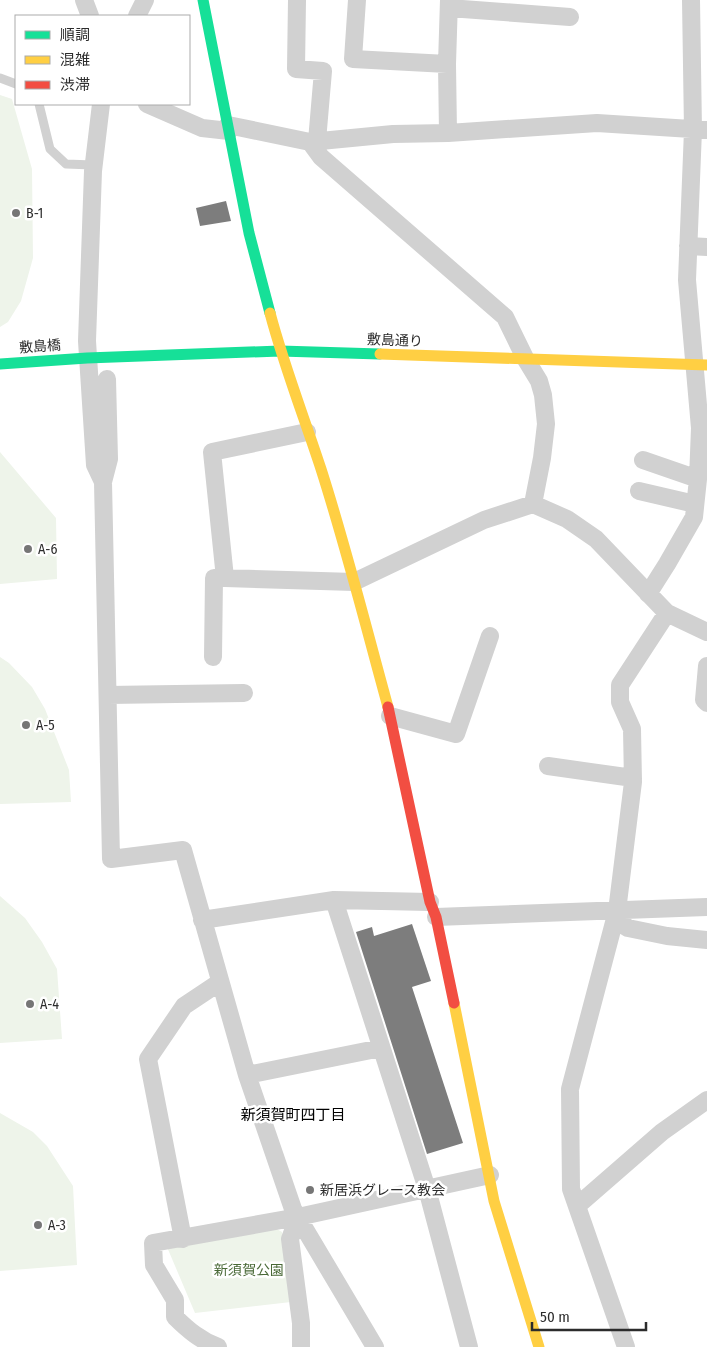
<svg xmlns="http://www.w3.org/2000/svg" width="707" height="1347" viewBox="0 0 707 1347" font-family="'Fira Sans Condensed','Noto Sans JP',sans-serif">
  <rect width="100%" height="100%" fill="#fff"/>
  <path fill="#eef4ea" d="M 0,95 L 12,99 L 32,169 L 33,258 L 21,301 L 8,322 L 0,327 Z
    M 0,452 L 56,518 L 57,579 L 0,584 Z
    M 0,657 L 9,663 L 32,687 L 45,709 L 69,770 L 71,802 L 0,804 Z
    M 0,896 L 25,918 L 42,942 L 57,969 L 62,1039 L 0,1043 Z
    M 0,1113 L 33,1132 L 47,1146 L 73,1186 L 77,1265 L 0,1271 Z
    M 275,1228 L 282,1232 L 291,1302 L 195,1313 L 167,1247 Z"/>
  <path fill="#7d7d7d" d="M 226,201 L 231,221 L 200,226 L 196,208 Z
    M 412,924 L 431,981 L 412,987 L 463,1143 L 427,1154 L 356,932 L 372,927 L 374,936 Z"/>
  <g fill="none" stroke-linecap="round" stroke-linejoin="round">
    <path stroke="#d1d1d1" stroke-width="9" d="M 0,78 L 16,84
      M 39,104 L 50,149 L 66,164 L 93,165"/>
    <path stroke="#d1d1d1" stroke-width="18" d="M 84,0 L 90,16
      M 297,0 L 296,69 L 323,71 L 317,141
      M 357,0 L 353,59 L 447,64
      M 691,0 L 693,130 L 687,280 L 700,428 L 698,479
      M 449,8 L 570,17
      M 137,16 L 145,0
      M 101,104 L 93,171 L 87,341 L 95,465 L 103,482 L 111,859 L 183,850 L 247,1075 L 293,1209 L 375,1347
      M 147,104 L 202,128 L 229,131
      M 228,125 L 310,142 L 393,134 L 448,133 L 597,123 L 707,130
      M 448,133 L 447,64 L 449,0
      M 310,142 L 321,157 L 505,317 L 525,358 L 539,381 L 543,395 L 546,424 L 542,458 L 533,504
      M 688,246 L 707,247
      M 307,432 L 212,452 L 225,578 L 354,582 L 484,520 L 533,504 L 567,519 L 596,539 L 667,613 L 707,632
      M 643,460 L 698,479 L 694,517 L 667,564 L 648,594
      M 103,482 L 109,459 L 107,379
      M 639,491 L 695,504
      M 213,657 L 214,578 L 225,578
      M 707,666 L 704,700 L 707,703
      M 108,695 L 244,693
      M 390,716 L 456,734 L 490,636
      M 548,766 L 633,778
      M 334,900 L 430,902
      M 436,917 L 707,907
      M 202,920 L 334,900 L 427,1189 L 469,1347
      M 615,920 L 628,928 L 667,936 L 707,940
      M 247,1075 L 381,1048
      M 577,1206 L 662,1132 L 707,1100
      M 298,1217 L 290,1239 L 301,1323 L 301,1347
      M 183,1239 L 148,1059 L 184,1006 L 220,982
      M 218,1347 C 200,1340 188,1330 175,1317 L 175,1300 L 154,1265 L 153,1243 L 298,1217 L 490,1175
      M 626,1347 L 571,1189 L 570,1089 L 617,911 L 633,782 L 632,729 L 620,702 L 620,685 L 667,613"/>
    <path stroke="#16e098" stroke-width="11" d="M 203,0 L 249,233 L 270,313
      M 0,364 L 87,358 L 280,351 L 380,354"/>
    <path stroke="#ffcf43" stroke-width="11" d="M 270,313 C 284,366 304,417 321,469 C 346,547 366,627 388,707
      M 380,354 L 707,365
      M 454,1003 L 494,1201 L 539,1347"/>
    <path stroke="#f24e42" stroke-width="11" d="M 388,707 L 430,902 L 436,917 L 454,1003"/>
  </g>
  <g fill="#767676" stroke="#fff" stroke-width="2">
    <circle cx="16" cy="213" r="5"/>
    <circle cx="28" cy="549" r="5"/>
    <circle cx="26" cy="725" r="5"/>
    <circle cx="30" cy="1004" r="5"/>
    <circle cx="310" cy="1190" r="5"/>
    <circle cx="38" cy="1225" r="5"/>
  </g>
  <g text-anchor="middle" stroke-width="5" stroke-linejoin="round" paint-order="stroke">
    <g font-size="14" fill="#2c2c2c" stroke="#fff" text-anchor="start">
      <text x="26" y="218">B-1</text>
      <text x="38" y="554">A-6</text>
      <text x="36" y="730">A-5</text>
      <text x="40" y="1009">A-4</text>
      <text x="320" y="1195">新居浜グレース教会</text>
      <text x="48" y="1230">A-3</text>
    </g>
    <g font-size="14" fill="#2c2c2c" stroke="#fff">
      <text transform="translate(395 340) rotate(2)" y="5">敷島通り</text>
      <text transform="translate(40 346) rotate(-4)" y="5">敷島橋</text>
    </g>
    <g font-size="14" fill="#496937" stroke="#fff">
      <text x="249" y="1275">新須賀公園</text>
    </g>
    <g font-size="15" fill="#000" stroke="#fff">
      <text x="293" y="1120">新須賀町四丁目</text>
    </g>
  </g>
  <rect x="15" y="15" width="175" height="90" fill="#ffffff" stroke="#ababab"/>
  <rect x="25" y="31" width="25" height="8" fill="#16e098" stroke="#ababab"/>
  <text x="60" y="40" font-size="15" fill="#2c2c2c">順調</text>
  <rect x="25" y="56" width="25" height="8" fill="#ffcf43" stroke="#ababab"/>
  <text x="60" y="65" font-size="15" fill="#2c2c2c">混雑</text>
  <rect x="25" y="81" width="25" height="8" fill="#f24e42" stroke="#ababab"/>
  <text x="60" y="90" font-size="15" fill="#2c2c2c">渋滞</text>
  <path d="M532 1322v8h114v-8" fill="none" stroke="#2c2c2c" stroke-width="2.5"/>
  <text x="540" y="1322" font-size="15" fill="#2c2c2c" stroke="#ffffff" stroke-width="4" paint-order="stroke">50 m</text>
</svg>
